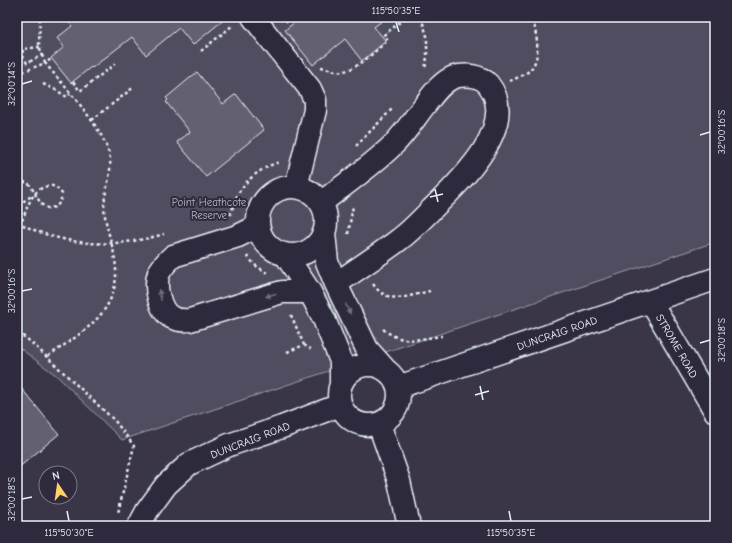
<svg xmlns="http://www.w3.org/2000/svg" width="732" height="543" viewBox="0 0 732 543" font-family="'Comic Neue',sans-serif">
  <rect width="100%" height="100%" fill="#3a3648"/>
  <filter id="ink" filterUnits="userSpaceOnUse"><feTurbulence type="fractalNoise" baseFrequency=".025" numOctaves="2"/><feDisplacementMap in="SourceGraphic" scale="8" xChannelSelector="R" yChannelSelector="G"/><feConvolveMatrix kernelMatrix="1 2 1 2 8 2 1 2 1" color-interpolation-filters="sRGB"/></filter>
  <g filter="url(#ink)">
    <path fill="#504e5f" stroke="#9ca0ac" d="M 17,17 L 715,17 L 715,242 L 122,440 L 57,376 L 17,346 Z"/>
    <path fill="#636171" stroke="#e8f1f8" d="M 64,17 L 227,17 L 193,45 L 179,28 L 146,55 L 132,37 L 92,68 L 91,67 L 71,83 L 51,58 L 64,47 L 57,38 L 72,26 Z
      M 301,17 L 387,17 L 374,27 L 386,41 L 362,61 L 345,39 L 313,65 L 285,30 Z
      M 197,72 L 223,104 L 236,94 L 264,130 L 206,177 L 177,142 L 190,132 L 166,102 L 168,100 L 166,98 Z
      M 17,383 L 59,434 L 17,469 Z"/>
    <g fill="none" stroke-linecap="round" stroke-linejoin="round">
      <g stroke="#e8f1f8" stroke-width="25">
        <path id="minor" d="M 253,17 L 310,89 L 315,100 L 315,110 L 296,187
          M258 221a34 34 0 1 1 68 0a34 34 0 1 1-68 0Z
          M 321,203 C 345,184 372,166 394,144 C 405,133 414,119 424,106 C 432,96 441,82 454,77 C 465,74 480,75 488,84 C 521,125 459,183 431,210 C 421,220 411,231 400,239 C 379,255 357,269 336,284
          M 258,226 L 238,236 L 173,256 C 168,261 162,266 159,273 C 154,285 159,310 171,317 C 177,320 183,321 190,320 L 282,292 L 310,292
          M 324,233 L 327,262 L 336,284 L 367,349 L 384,368
          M 285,254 L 310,292 L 324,319 L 341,361 L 341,384
          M 651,302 L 715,411
          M339 395a30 30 0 1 1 60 0a30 30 0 1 1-60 0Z
          M 398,387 L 715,279
          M 379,424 L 399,481 L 409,526
          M 139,526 L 147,511 L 166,485 L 189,464 L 229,445 L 282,427 L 340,405"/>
      </g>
      <path stroke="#e8f1f8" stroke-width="2.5" stroke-dasharray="3 3" stroke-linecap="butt" d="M 421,17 L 427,36 L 427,57 L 425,69
        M 286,22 L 292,17
        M 40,47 L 23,49 L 22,56 L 27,63 L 42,55 L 39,45 L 40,17
        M 201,51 L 233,25
        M 42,55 L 45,63 L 53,58
        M 321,67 C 326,68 331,70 336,71 C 353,75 376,50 388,40 L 384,35 L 405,18 L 404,17
        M 17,74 L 45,63 C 63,85 108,132 110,160 C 112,179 101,197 105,216 C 107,231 113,245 115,260 C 123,312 82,332 47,357
        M 510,81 C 516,78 525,75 530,70 C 543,56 535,33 533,17
        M 73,82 L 80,91 L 115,64
        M 43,84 L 56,90 L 67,97 L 70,94
        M 92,120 L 134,87
        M 356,146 L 393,108
        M 17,183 L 27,182 C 36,189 40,216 56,206 C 61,203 61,199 62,194 C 59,189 55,185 49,186 C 31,188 27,210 21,223
        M 17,200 L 24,201 L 33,195
        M 230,215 C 233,208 235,200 238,194 C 246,179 264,166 280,162
        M 17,222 C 65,247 113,249 164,234
        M 348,234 L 353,206
        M 247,256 L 255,265 L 267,273
        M 373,284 C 388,306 408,296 430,291
        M 383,329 C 403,345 418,339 442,336
        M 17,333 L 26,338 L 47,357 L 115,421 L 134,446 L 118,513
        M 304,345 L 311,349
        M 287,352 L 304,345 L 290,313"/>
      <use href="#minor" stroke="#2f2a3d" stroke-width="22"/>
    </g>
    <defs><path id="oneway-solid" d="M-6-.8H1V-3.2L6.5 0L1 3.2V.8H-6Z"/></defs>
    <g fill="#70707e">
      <use href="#oneway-solid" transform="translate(160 295) rotate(-103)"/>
      <use href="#oneway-solid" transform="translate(271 295) rotate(163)"/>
      <use href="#oneway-solid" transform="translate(348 309) rotate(64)"/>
    </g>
  </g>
  <path fill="none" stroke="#e8f1f8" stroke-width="1.5" d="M 396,22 L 399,32M 22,84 L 32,81M 700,135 L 710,132M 435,189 L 438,202M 430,197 L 443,194M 22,291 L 32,289M 700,343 L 710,340M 480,386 L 483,400M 475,395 L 489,391M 22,499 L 32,497M 67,511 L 69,521M 509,511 L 511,521"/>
  <g text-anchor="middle" stroke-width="4" stroke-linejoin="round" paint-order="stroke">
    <g font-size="11" fill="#b3b8c2" stroke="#2f2a3d">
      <text x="209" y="206">Point Heathcote<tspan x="209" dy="13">Reserve</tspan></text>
    </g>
    <g font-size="11" fill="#e8f1f8" stroke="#2f2a3d">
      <text transform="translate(557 333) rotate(-19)" y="4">DUNCRAIG ROAD</text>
      <text transform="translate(677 346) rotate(60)" y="4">STROME ROAD</text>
      <text transform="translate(250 440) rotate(-21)" y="4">DUNCRAIG ROAD</text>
    </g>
  </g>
  <rect width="732" height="543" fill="none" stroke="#2f2a3d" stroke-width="44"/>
  <g transform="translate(58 485) rotate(347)"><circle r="19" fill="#2f2a3d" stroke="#797a88"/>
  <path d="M0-3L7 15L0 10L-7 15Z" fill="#ffd166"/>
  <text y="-6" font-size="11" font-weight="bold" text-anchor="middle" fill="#e8f1f8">N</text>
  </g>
  <rect x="22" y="22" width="688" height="499" fill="none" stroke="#e8f1f8" stroke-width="1.5"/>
  <g font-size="10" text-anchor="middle" fill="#e8f1f8">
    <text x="396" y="14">115°50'35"E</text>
    <text transform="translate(11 84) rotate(-90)" y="4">32°00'14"S</text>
    <text transform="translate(721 132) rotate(-90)" y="4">32°00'16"S</text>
    <text transform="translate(11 291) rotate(-90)" y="4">32°00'16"S</text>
    <text transform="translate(721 340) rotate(-90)" y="4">32°00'18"S</text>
    <text transform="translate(11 499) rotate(-90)" y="4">32°00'18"S</text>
    <text x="69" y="536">115°50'30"E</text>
    <text x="511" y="536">115°50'35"E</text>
  </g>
</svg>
